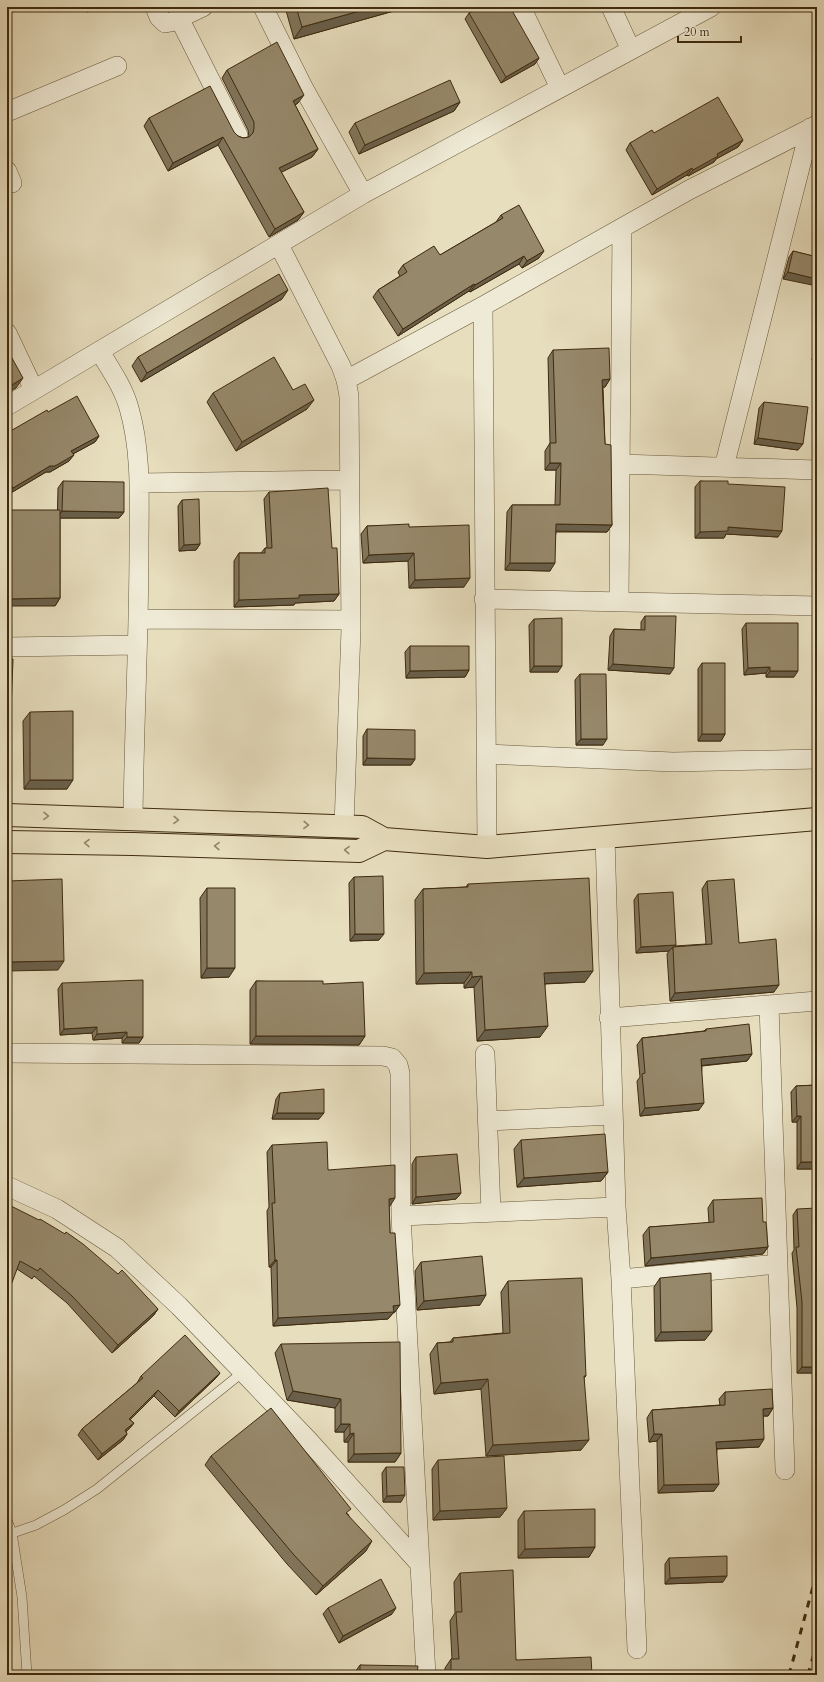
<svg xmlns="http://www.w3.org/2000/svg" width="824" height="1682" viewBox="0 0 824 1682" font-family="Cardo,serif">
  <rect width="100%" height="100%" fill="#e7debe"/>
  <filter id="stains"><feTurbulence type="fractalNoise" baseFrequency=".005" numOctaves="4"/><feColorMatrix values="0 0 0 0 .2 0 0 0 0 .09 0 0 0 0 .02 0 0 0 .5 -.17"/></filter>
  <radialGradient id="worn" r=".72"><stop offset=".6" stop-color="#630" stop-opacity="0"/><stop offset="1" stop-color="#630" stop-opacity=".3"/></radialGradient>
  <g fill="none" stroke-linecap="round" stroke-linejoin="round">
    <g stroke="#69583b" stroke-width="10">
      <path id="lane" d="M 7,1520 L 12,1533 L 22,1597 L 27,1675
        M 7,1535 L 36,1525 L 64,1510 L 97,1489 L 243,1372"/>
    </g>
    <g stroke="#69583b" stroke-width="20">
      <path id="street" d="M 155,7 L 159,17 L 165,23 L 171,22 L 203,7
        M 263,7 L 304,89 L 363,194
        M 521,7 L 560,88
        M 611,7 L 631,50
        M 179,18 L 238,135
        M 7,112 L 117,66
        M 7,171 L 12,183
        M 279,245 L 341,366 L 346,380 L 349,396 L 351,629 L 344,826
        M 483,306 L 487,847
        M 7,333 L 34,390
        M 100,352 C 111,370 123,387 129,408 C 142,453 139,500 139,546 C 139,637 134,728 133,819
        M 346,380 L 483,306 L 689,190 L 817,125
        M 7,406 L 363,194 L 711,7
        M 620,464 L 817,470
        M 724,467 L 810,128
        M 139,483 L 349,480
        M 484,599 L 817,606
        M 619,602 L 622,228
        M 139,619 L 351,620
        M 7,647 L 137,645
        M 486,754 L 673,762 L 817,759
        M 605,837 L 616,1207 L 621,1279 L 637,1649
        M 769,1005 L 785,1470
        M 609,1018 L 817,1001
        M 7,1053 L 383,1056 L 392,1058 L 398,1065 L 400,1073 L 401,1216 L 426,1675
        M 485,1054 L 491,1212
        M 487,1121 L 612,1115
        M 7,1186 L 57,1209 L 117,1248 L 179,1306 L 243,1372 L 309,1441 L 419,1563
        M 401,1216 L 616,1207
        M 621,1279 L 778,1264"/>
    </g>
    <g stroke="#3f2b0f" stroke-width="24">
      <path id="primary" d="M 7,815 L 362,827 L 384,839 L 487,847 L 817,819
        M 7,842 L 133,844 L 359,851 L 384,839"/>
    </g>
    <use href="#lane" stroke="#efead5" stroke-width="9"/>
    <use href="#street" stroke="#efead5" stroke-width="19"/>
    <use href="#primary" stroke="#e7debe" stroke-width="22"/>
    <path stroke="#3f2b0f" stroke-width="3" stroke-dasharray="7 7" stroke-linecap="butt" d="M 789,1675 L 817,1572
      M 808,1675 L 817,1643"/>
  </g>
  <path fill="#81755b" stroke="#3f2b0f" d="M 85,7 L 97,7 L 87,12 Z
    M 285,7 L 408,7 L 294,39 Z
    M 469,13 L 539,58 L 535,64 L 501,83 L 465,19 Z
    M 227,70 L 298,103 L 295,105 L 318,149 L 312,157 L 281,172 L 304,212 L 298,220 L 269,237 L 218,145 L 168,171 L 144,126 L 149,118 L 234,132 L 238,136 L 243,138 L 249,137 L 248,130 L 222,78 Z
    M 460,102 L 454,111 L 359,154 L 349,132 L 355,123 Z
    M 654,133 L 743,140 L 738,147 L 716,159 L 714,162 L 688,176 L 687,175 L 652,195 L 626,150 L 630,143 Z
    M 501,215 L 539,258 L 522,268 L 519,264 L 470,292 L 469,291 L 398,336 L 373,297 L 378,290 L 400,276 L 398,272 L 403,265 L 440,255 L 496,222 Z
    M 793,251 L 817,257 L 783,279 L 789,257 Z
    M 282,299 L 141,382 L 132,366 L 138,357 Z
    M 817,334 L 817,361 L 812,360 Z
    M 553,350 L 610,379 L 605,387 L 603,387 L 605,444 L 612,525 L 607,532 L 556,532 L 550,571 L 505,570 L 507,512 L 512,505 L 555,505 L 556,470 L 545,470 L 545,451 L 550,443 L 548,358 Z
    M 293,390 L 307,409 L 236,451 L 207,402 L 213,393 Z
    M 764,402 L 798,450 L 754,444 L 759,408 Z
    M 48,412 L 99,436 L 95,442 L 73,454 L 69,461 L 50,472 L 46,472 L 9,494 L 7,492 L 7,433 Z
    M 63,481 L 124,512 L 119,518 L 60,518 L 60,598 L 55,606 L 58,488 Z
    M 700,481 L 728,484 L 778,537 L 726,534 L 724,538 L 695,538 L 695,487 Z
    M 269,492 L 332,548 L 339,594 L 334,601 L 295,603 L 294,605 L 234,607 L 234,561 L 239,553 L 261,553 L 265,548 L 267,548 L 264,499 Z
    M 182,500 L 200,544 L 196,550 L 179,551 L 178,506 Z
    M 367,526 L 409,527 L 464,587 L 409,588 L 408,561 L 363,563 L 361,534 Z
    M 645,616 L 670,674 L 608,670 L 610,636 L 614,629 L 641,630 L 641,622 Z
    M 534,619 L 558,672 L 530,672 L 529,625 Z
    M 746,623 L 794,677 L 766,677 L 766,673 L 744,675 L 742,629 Z
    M 410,646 L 469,670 L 465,677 L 406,678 L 405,652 Z
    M 702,663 L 725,734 L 721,741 L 698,741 L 698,669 Z
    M 580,674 L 603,745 L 576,745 L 575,680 Z
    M 30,712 L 67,789 L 24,789 L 23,721 Z
    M 367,729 L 415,759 L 411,765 L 363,765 L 363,736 Z
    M 354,877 L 379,940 L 350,941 L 349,883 Z
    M 707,881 L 739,943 L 774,992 L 670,1001 L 667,954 L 669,951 L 636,953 L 634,900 L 638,894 L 675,946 L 706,944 L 702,889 Z
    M 468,884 L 585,982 L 545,984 L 540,1037 L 477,1041 L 474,987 L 464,988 L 464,983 L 416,984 L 415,900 L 423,889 L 466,887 Z
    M 207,888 L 229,977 L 201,978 L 200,898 Z
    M 256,981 L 323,984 L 365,1036 L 359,1045 L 250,1044 L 250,990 Z
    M 62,983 L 143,1037 L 139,1043 L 122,1043 L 122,1038 L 93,1040 L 92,1033 L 60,1035 L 58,989 Z
    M 706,1029 L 752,1054 L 747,1061 L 702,1066 L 699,1110 L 640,1116 L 637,1081 L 640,1077 L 637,1045 L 642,1038 L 704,1031 Z
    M 817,1085 L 817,1169 L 797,1169 L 797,1122 L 792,1122 L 791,1092 L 796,1086 Z
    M 280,1093 L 319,1119 L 272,1119 L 276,1099 Z
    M 521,1140 L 608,1172 L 601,1181 L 517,1187 L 514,1149 Z
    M 272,1145 L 328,1170 L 390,1206 L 389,1206 L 390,1233 L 395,1312 L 393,1313 L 388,1319 L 273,1326 L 271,1267 L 269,1267 L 267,1211 L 269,1207 L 267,1152 Z
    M 416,1157 L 461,1193 L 456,1199 L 412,1204 L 412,1164 Z
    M 713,1200 L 763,1222 L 768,1247 L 763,1254 L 645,1266 L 643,1235 L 649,1227 L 709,1223 L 708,1208 Z
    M 7,1204 L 158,1309 L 153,1316 L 112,1353 L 67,1303 L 34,1276 L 32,1279 L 17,1269 Z
    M 797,1209 L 817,1373 L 797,1373 L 797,1308 L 792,1253 L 794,1250 L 793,1215 Z
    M 421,1262 L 480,1305 L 417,1310 L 415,1271 Z
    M 660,1278 L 705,1340 L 655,1341 L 654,1287 Z
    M 508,1281 L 586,1376 L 584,1378 L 581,1450 L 486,1456 L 481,1389 L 434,1394 L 430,1354 L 437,1343 L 450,1342 L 453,1338 L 503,1333 L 501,1292 Z
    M 281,1344 L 401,1453 L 395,1462 L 348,1462 L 348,1442 L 344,1442 L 344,1432 L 335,1432 L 335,1408 L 287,1400 L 275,1353 Z
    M 220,1373 L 215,1379 L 175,1417 L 154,1396 L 130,1420 L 134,1423 L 129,1429 L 126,1432 L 127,1434 L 123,1440 L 98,1460 L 78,1435 L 82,1429 L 137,1383 L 141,1376 Z
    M 725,1392 L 773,1408 L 768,1416 L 763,1416 L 759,1447 L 717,1449 L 714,1491 L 658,1493 L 657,1441 L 649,1442 L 647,1418 L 652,1410 L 720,1405 L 719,1399 Z
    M 211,1456 L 348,1514 L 366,1551 L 316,1595 L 287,1564 L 205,1465 Z
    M 438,1460 L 507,1508 L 500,1517 L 433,1520 L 432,1469 Z
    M 386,1467 L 401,1502 L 383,1502 L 382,1473 Z
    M 524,1511 L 595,1547 L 589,1557 L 518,1558 L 518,1520 Z
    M 669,1558 L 723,1582 L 665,1584 L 665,1564 Z
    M 460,1573 L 516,1660 L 592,1675 L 445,1675 L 445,1668 L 451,1659 L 452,1659 L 450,1621 L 455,1613 L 454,1582 Z
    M 328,1608 L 392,1614 L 339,1643 L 323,1614 Z
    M 360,1665 L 417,1675 L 354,1675 L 355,1672 Z"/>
  <path fill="#695f4a" stroke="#3f2b0f" d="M 91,7 L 97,7 L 87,12 Z
    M 374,7 L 408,7 L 294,39 L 302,27 Z
    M 539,58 L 535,64 L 501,83 L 506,77 Z
    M 304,95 L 298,103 L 288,109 L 293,101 Z
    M 460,102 L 454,111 L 359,154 L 365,145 Z
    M 223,137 L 218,145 L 168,171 L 173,163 Z
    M 743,140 L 738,147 L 716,159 L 714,162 L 688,176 L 693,170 L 717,154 Z
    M 318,149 L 312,157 L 274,176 L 279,168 Z
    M 692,168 L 687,175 L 652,195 L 657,189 Z
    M 304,212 L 298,220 L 269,237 L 275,229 Z
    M 544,251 L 539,258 L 522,268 L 527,261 Z
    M 524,256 L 519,264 L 470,292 L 475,285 Z
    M 788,272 L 817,279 L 817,286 L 783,279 Z
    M 474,284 L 469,291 L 398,336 L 403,329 Z
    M 288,290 L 282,299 L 141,382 L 147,373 Z
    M 816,354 L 817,354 L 817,361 L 812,360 Z
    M 23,378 L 16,388 L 7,393 L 7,388 Z
    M 610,379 L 605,387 L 597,387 L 602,380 Z
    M 314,400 L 307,409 L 236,451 L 242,442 Z
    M 99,436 L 95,442 L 67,457 L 71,451 Z
    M 758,438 L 803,444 L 798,450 L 754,444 Z
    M 74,455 L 69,461 L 50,472 L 46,472 L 9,494 L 13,488 L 50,466 Z
    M 550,463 L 561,463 L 556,470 L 545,470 Z
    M 62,511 L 124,512 L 119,518 L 57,518 Z
    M 556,524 L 612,525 L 607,532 L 551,531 Z
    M 728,527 L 782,531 L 778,537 L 726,534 L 724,538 L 695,538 L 700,532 Z
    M 200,544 L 196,550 L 179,551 L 184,545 Z
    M 414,553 L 408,561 L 363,563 L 369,555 Z
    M 510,563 L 555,563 L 550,571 L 505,570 Z
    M 470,578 L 464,587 L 409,588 L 415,580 Z
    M 339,594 L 334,601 L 295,603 L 294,605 L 234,607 L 239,600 L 299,595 Z
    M 60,598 L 55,606 L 7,606 L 7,599 Z
    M 613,664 L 674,668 L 670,674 L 608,670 Z
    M 534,666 L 562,666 L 558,672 L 530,672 Z
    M 770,667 L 766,673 L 744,675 L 748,668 Z
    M 469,670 L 465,677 L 406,678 L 410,671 Z
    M 770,671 L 798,671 L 794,677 L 766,677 Z
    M 7,711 L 11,711 L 7,717 Z
    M 702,734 L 725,734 L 721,741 L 698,741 Z
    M 581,739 L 607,739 L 603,745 L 576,745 Z
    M 367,758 L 415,759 L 411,765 L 363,765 Z
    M 30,780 L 73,780 L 67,789 L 24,789 Z
    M 355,934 L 384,934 L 379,940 L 350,941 Z
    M 676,945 L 673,950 L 673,947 L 669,951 L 636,953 L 641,947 Z
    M 64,961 L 58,970 L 7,971 L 7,962 Z
    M 207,968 L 235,968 L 229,977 L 201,978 Z
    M 593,971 L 585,982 L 536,984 L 544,973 Z
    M 472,972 L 464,983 L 416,984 L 424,973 Z
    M 482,976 L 474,987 L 464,988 L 472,977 Z
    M 779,985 L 774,992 L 670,1001 L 675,993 Z
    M 548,1026 L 540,1037 L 477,1041 L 485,1030 Z
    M 97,1027 L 92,1033 L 60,1035 L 64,1029 Z
    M 127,1032 L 122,1038 L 93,1040 L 97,1034 Z
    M 256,1036 L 365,1036 L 359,1045 L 250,1044 Z
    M 127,1037 L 143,1037 L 139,1043 L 122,1043 Z
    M 752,1054 L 747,1061 L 696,1066 L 701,1059 Z
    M 704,1103 L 699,1110 L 640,1116 L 645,1108 Z
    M 277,1113 L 324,1113 L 319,1119 L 272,1119 Z
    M 797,1116 L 801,1116 L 797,1122 L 792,1122 Z
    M 801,1162 L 817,1162 L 817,1169 L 797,1169 Z
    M 608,1172 L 601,1181 L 517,1187 L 524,1178 Z
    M 461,1193 L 456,1199 L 412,1204 L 416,1197 Z
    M 395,1198 L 390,1206 L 383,1206 L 389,1199 Z
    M 768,1247 L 763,1254 L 645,1266 L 651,1258 Z
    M 275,1260 L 277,1260 L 271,1267 L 269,1267 Z
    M 486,1295 L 480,1305 L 417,1310 L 424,1301 Z
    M 400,1305 L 395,1312 L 393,1313 L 388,1319 L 273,1326 L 278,1318 Z
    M 158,1309 L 153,1316 L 112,1353 L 118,1345 Z
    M 712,1331 L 705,1340 L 655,1341 L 661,1332 Z
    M 802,1367 L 817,1367 L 817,1373 L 797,1373 Z
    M 220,1373 L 215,1379 L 175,1417 L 179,1411 Z
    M 488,1379 L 481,1389 L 434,1394 L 441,1383 Z
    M 158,1390 L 154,1396 L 125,1425 L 129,1419 Z
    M 293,1391 L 341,1399 L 335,1408 L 287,1400 Z
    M 773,1408 L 768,1416 L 758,1416 L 763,1409 Z
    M 134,1423 L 129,1429 L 121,1437 L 125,1430 Z
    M 341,1424 L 350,1424 L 344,1432 L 335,1432 Z
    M 354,1433 L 348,1442 L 344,1442 L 350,1434 Z
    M 127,1434 L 123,1440 L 98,1460 L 102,1454 Z
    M 654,1434 L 662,1434 L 657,1441 L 649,1442 Z
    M 764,1439 L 759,1447 L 711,1449 L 716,1442 Z
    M 589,1440 L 581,1450 L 486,1456 L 493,1445 Z
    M 401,1453 L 395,1462 L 348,1462 L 354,1454 Z
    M 719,1484 L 714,1491 L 658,1493 L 664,1485 Z
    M 405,1495 L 401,1502 L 383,1502 L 387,1496 Z
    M 507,1508 L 500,1517 L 433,1520 L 440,1511 Z
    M 372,1541 L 366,1551 L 316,1595 L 323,1586 Z
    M 595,1547 L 589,1557 L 518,1558 L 525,1549 Z
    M 727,1576 L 723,1582 L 665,1584 L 670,1578 Z
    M 396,1608 L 392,1614 L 339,1643 L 343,1636 Z"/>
  <path fill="#96886a" stroke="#3f2b0f" d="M 296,7 L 374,7 L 302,27 Z
    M 480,7 L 510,7 L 539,58 L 506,77 L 469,13 Z
    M 277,42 L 304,95 L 293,101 L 318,149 L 279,168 L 304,212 L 275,229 L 223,137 L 173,163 L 149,118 L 210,86 L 234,132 L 238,136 L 243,138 L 249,137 L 253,133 L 254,128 L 254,122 L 227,70 Z
    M 450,80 L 460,102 L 365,145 L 355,123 Z
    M 718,97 L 743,140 L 717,154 L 718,156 L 693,170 L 692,168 L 657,189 L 630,143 L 652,130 L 654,133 Z
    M 519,205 L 544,251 L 527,261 L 524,256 L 475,285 L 474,284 L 403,329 L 378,290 L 407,272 L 403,265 L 434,246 L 440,255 L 503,218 L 501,215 Z
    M 793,251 L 817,257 L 817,279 L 788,272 Z
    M 279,274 L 288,290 L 147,373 L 138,357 Z
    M 609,348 L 610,379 L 602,380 L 605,444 L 611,445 L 612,525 L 556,524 L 555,563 L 510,563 L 512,505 L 560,505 L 561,463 L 550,463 L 550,443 L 556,443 L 553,350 Z
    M 7,349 L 23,378 L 7,388 Z
    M 274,357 L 293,390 L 305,384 L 314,400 L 242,442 L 213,393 Z
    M 77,396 L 99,436 L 71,451 L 74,455 L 55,466 L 50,466 L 13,488 L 7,478 L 7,433 L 47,410 L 48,412 Z
    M 764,402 L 808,407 L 803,444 L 758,438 Z
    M 63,481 L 124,482 L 124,512 L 62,511 Z
    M 700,481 L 728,481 L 728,484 L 785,487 L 782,531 L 728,527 L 728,531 L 700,532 Z
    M 328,488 L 332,548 L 337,548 L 339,594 L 299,595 L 299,598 L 239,600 L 239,553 L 265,553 L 265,548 L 272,548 L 269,492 Z
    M 199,499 L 200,544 L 184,545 L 182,500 Z
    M 7,510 L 60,510 L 60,598 L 7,599 Z
    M 409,524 L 409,527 L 469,525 L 470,578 L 415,580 L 414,553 L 369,555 L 367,526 Z
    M 645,616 L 676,616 L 674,668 L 613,664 L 614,629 L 645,630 Z
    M 562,618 L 562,666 L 534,666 L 534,619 Z
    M 746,623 L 798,623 L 798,671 L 770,671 L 770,667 L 748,668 Z
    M 410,646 L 469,646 L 469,670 L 410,671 Z
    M 7,659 L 13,659 L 11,711 L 7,711 Z
    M 702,663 L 725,663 L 725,734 L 702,734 Z
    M 580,674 L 606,674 L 607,739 L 581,739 Z
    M 73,711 L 73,780 L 30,780 L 30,712 Z
    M 367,729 L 415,730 L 415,759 L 367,758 Z
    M 383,876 L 384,934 L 355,934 L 354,877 Z
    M 589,878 L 593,971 L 544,973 L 548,1026 L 485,1030 L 482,976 L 472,977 L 472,972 L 424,973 L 423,889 L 468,887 L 468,884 Z
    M 62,879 L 64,961 L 7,962 L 7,881 Z
    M 734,879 L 739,943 L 776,939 L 779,985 L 675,993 L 673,947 L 712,944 L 707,881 Z
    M 207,888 L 235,888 L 235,968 L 207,968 Z
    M 673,892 L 676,945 L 641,947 L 638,894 Z
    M 143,980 L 143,1037 L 127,1037 L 127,1032 L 97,1034 L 97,1027 L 64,1029 L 62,983 Z
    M 256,981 L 323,981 L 323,984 L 363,982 L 365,1036 L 256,1036 Z
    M 749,1024 L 752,1054 L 701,1059 L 704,1103 L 645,1108 L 642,1074 L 645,1073 L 642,1038 L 706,1031 L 706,1029 Z
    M 817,1085 L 817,1162 L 801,1162 L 801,1116 L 797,1116 L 796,1086 Z
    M 324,1089 L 324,1113 L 277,1113 L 280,1093 Z
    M 605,1134 L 608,1172 L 524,1178 L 521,1140 Z
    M 327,1142 L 328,1170 L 395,1165 L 395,1198 L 389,1199 L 390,1233 L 395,1233 L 400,1305 L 393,1306 L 394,1312 L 278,1318 L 277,1260 L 275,1260 L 272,1203 L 275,1203 L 272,1145 Z
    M 457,1154 L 461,1193 L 416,1197 L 416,1157 Z
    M 762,1198 L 763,1222 L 766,1222 L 768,1247 L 651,1258 L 649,1227 L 714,1222 L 713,1200 Z
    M 7,1204 L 39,1220 L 40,1219 L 65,1234 L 66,1232 L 83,1244 L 118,1274 L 122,1270 L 158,1309 L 118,1345 L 72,1296 L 40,1268 L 38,1271 L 20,1261 L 7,1296 Z
    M 817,1208 L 817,1367 L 802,1367 L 802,1302 L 796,1247 L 799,1247 L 797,1209 Z
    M 482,1256 L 486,1295 L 424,1301 L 421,1262 Z
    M 711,1273 L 712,1331 L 661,1332 L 660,1278 Z
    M 582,1278 L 586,1376 L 584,1376 L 589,1440 L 493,1445 L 488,1379 L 441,1383 L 437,1343 L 453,1342 L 453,1338 L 510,1333 L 508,1281 Z
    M 185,1335 L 220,1373 L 179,1411 L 158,1390 L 129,1419 L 134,1423 L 125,1430 L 127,1434 L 102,1454 L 82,1429 L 143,1378 L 141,1376 Z
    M 400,1342 L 401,1453 L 354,1454 L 354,1433 L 350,1434 L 350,1424 L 341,1424 L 341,1399 L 293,1391 L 281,1344 Z
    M 772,1389 L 773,1408 L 763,1409 L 764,1439 L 716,1442 L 719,1484 L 664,1485 L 662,1434 L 654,1434 L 652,1410 L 725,1405 L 725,1392 Z
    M 271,1408 L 351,1509 L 346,1513 L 372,1541 L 323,1586 L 294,1555 L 211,1456 Z
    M 504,1456 L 507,1508 L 440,1511 L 438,1460 Z
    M 386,1467 L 404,1467 L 405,1495 L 387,1496 Z
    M 595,1509 L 595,1547 L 525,1549 L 524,1511 Z
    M 727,1556 L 727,1576 L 670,1578 L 669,1558 Z
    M 513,1570 L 516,1660 L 591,1657 L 592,1675 L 451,1675 L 451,1659 L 459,1659 L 456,1612 L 462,1612 L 460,1573 Z
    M 381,1579 L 396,1608 L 343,1636 L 328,1608 Z
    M 360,1665 L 418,1666 L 417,1675 L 360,1675 Z"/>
  <defs><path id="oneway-chevron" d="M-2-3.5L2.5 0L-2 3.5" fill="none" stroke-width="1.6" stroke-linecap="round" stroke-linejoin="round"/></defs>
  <g stroke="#938466">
    <use href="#oneway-chevron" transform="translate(46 816) rotate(1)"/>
    <use href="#oneway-chevron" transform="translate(176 820) rotate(2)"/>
    <use href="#oneway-chevron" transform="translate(306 825) rotate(2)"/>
    <use href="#oneway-chevron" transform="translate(87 843) rotate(-179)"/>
    <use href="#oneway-chevron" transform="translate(217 846) rotate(-178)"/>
    <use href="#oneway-chevron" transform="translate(347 850) rotate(-178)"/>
  </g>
  <rect width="824" height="1682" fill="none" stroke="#e7debe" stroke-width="24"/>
  <rect x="8" y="8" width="808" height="1666" fill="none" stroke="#3f2b0f" stroke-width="2"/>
  <rect x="12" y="12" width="800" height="1658" fill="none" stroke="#3f2b0f"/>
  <path d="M678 36v6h63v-6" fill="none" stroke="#3f2b0f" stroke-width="2"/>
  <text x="684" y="36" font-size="12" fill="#3f2b0f" stroke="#efead5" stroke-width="3" paint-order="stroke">20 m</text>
  <rect width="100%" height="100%" filter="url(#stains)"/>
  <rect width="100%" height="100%" fill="url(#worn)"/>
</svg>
